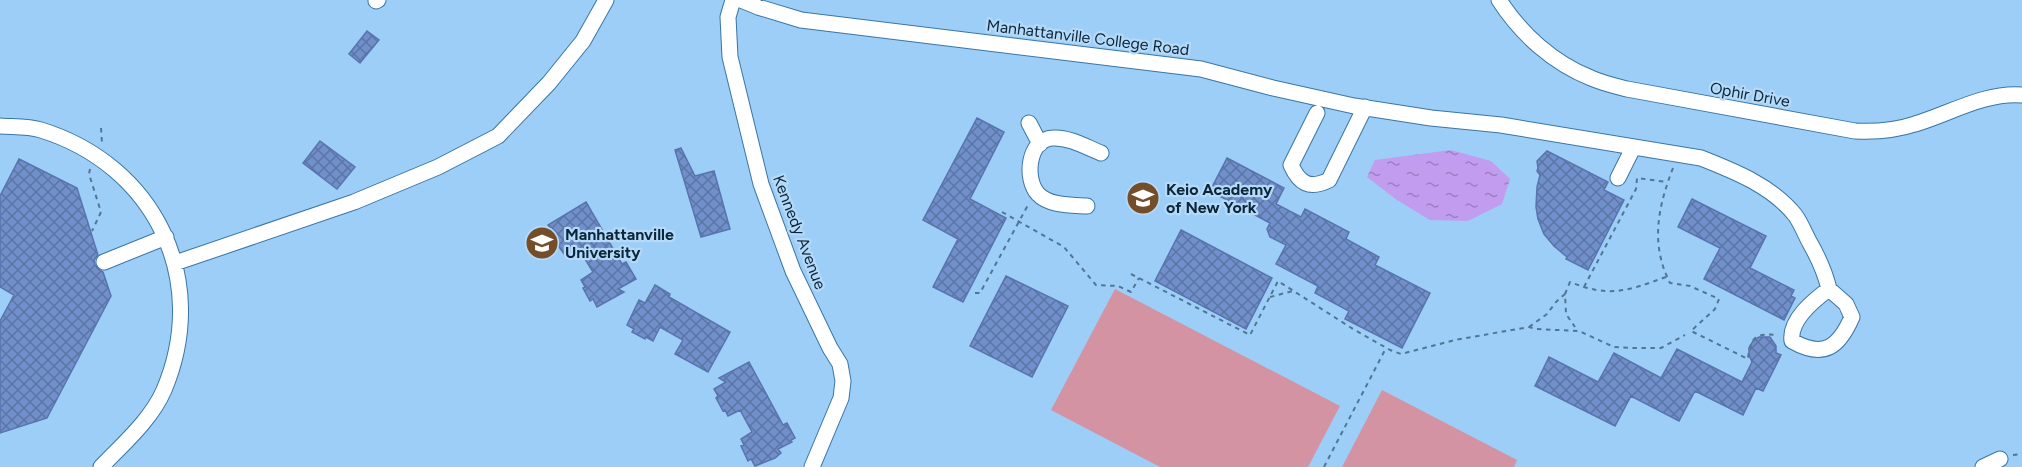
<svg xmlns="http://www.w3.org/2000/svg" width="2022" height="467" viewBox="0 0 2022 467" font-family="Figtree,sans-serif">
  <defs>
    <pattern id="water-ripples" width="26" height="14" patternUnits="userSpaceOnUse" patternTransform="scale(1.5)"><rect width="26" height="14" fill="#c19cef"/><path d="M2 4q2-2 4 0t4 0M15 11q2-2 4 0t4 0" fill="none" stroke="#9b7fc3"/></pattern>
    <pattern id="building-cross-hatch" width="8" height="8" patternUnits="userSpaceOnUse" patternTransform="scale(1.5)"><rect width="8" height="8" fill="#718fca"/><path d="M0 0l8 8M0 8l8-8" fill="none" stroke="#5b75a5"/></pattern>
  </defs>
  <rect width="100%" height="100%" fill="#9dcef7"/>
  <path fill="#d393a2" d="M 1115,289 L 1340,406 L 1308,467 L 1160,467 L 1051,410 Z
    M 1382,390 L 1517,460 L 1514,467 L 1342,467 Z"/>
  <path fill="url(#water-ripples)" d="M 1451,150 L 1491,161 L 1510,179 L 1502,204 L 1468,221 L 1430,220 L 1397,200 L 1367,177 L 1375,160 Z"/>
  <path fill="url(#building-cross-hatch)" stroke="#5874ae" stroke-width="1.5" d="M 367,31 L 379,40 L 360,63 L 349,54 Z
    M 977,118 L 1004,132 L 970,199 L 1006,218 L 963,302 L 933,287 L 958,239 L 923,220 Z
    M 320,141 L 355,167 L 337,189 L 303,163 Z
    M 681,148 L 695,176 L 714,171 L 730,229 L 701,237 L 675,150 Z
    M 1547,151 L 1608,182 L 1604,190 L 1624,200 L 1588,270 L 1566,259 L 1567,257 L 1554,246 L 1544,234 L 1538,219 L 1536,207 L 1537,187 L 1540,175 L 1537,171 L 1538,168 L 1537,161 Z
    M 1227,158 L 1284,188 L 1276,204 L 1301,217 L 1305,209 L 1349,232 L 1346,239 L 1379,257 L 1375,265 L 1430,293 L 1402,348 L 1345,319 L 1349,311 L 1315,293 L 1318,286 L 1276,264 L 1286,245 L 1270,237 L 1267,229 L 1270,223 L 1210,191 Z
    M 19,159 L 77,188 L 98,255 L 94,260 L 95,265 L 98,269 L 103,272 L 111,296 L 47,418 L 0,433 L 0,321 L 14,295 L 0,287 L 0,196 Z
    M 1692,199 L 1766,236 L 1750,268 L 1794,290 L 1791,296 L 1795,298 L 1784,320 L 1704,279 L 1720,248 L 1678,227 Z
    M 586,202 L 622,264 L 626,262 L 636,279 L 618,289 L 624,292 L 597,307 L 593,299 L 590,301 L 583,288 L 585,287 L 581,280 L 593,272 L 580,251 L 567,258 L 554,240 L 556,239 L 548,225 Z
    M 1181,230 L 1272,278 L 1246,329 L 1155,281 Z
    M 1006,276 L 1068,306 L 1032,377 L 970,346 Z
    M 655,285 L 670,294 L 669,297 L 730,332 L 708,372 L 675,354 L 683,340 L 660,327 L 653,341 L 646,337 L 645,339 L 632,332 L 634,329 L 627,325 L 639,300 L 645,303 Z
    M 1759,337 L 1770,337 L 1776,346 L 1776,353 L 1781,355 L 1763,391 L 1756,388 L 1743,415 L 1695,391 L 1679,421 L 1631,396 L 1615,426 L 1535,386 L 1549,357 L 1598,382 L 1614,353 L 1661,378 L 1677,349 L 1742,382 L 1752,362 L 1749,355 L 1749,348 L 1753,341 Z
    M 749,362 L 783,425 L 787,423 L 795,438 L 791,440 L 792,442 L 778,449 L 781,453 L 775,458 L 755,466 L 751,459 L 748,461 L 741,446 L 744,445 L 741,439 L 752,432 L 740,410 L 728,416 L 725,410 L 723,411 L 716,398 L 718,396 L 714,389 L 726,382 L 719,378 Z"/>
  <g fill="none" stroke-linecap="round" stroke-linejoin="round">
    <g stroke="#3976a4" stroke-width="17">
      <path id="minor" d="M 733,0 L 728,17 L 730,57 L 761,184 L 793,271 L 830,348 L 840,364 L 843,381 L 841,398 L 812,467
        M 741,0 L 758,7 L 801,20 L 1201,69 L 1273,88 L 1354,106 L 1431,118 L 1501,125 L 1701,158 C 1734,171 1772,186 1795,215 C 1801,223 1805,234 1810,243 C 1819,259 1825,272 1829,289
        M 1499,0 C 1521,34 1553,63 1591,78 C 1602,83 1615,86 1627,89 L 1855,131 C 1876,132 1894,131 1915,124 C 1949,114 1985,92 2022,95
        M 376,1 L 378,0
        M 1317,113 L 1291,165 C 1299,183 1309,190 1329,180 L 1365,107
        M 1029,123 L 1040,144
        M 0,126 C 13,127 28,126 41,130 C 154,165 211,279 164,390 C 151,420 123,444 101,467
        M 1618,178 L 1633,148
        M 1087,206 C 1072,205 1049,206 1038,194 C 1024,179 1028,139 1053,138 C 1069,137 1086,147 1101,153
        M 104,262 L 166,237
        M 175,263 L 354,202 L 438,167 L 498,136 L 549,83 L 583,41 L 606,0
        M 1829,289 L 1846,304 L 1852,317 C 1839,347 1824,359 1792,341 C 1789,320 1814,300 1829,289 Z
        M 1983,467 L 2000,459"/>
    </g>
    <path stroke="#517694" stroke-width="2" stroke-dasharray="4.5 4.5" stroke-linecap="butt" d="M 101,128 L 102,143
      M 1673,168 C 1658,207 1650,244 1670,283 L 1690,286 L 1719,299 L 1715,309 L 1691,331 L 1748,359 C 1750,336 1757,333 1778,335
      M 90,169 L 89,174 L 101,212 L 92,231
      M 1002,212 L 1064,247 L 1096,285 L 1118,286 L 1131,292 L 1139,278
      M 1131,274 L 1250,335 L 1278,281 L 1353,329 L 1390,350 L 1401,354 L 1455,340 L 1529,327 L 1536,329 L 1579,331 L 1614,347 L 1631,348 L 1661,348 L 1685,335
      M 1584,287 L 1636,189 L 1637,178 L 1667,182
      M 975,293 L 980,293 L 1028,205
      M 1565,294 L 1570,282 C 1610,298 1627,291 1666,277
      M 1270,297 L 1293,291
      M 1529,327 L 1547,314 L 1556,302 L 1565,294 L 1566,314 L 1575,327
      M 2013,455 L 2022,454
      M 1324,467 L 1386,348"/>
    <use href="#minor" stroke="#fff" stroke-width="15"/>
  </g>
  <defs>
    <g id="school-disc" transform="scale(1.725)"><circle r="9.5" fill="#734e29" stroke="#b5daf9"/><path d="M0-5L7-2L0 1L-7-2ZM-4 1L0 2.5L4 1V4Q0 6-4 4Z" fill="#fff"/></g>
    <g id="university-disc" transform="scale(1.725)"><circle r="9.5" fill="#734e29" stroke="#b5daf9"/><path d="M0-5L7-2L0 1L-7-2ZM-4 1L0 2.5L4 1V4Q0 6-4 4Z" fill="#fff"/></g>
  </defs>
  <g fill-rule="evenodd">
    <use href="#school-disc" x="1143" y="198"/>
    <use href="#university-disc" x="542" y="243"/>
  </g>
  <g text-anchor="middle" stroke-width="4.5" stroke-linejoin="round" paint-order="stroke">
    <g font-size="16" fill="#0c2639" stroke="#b5daf9">
      <text transform="translate(1088 37) rotate(7)" y="6">Manhattanville College Road</text>
      <text transform="translate(1750 94) rotate(10)" y="6">Ophir Drive</text>
      <text transform="translate(800 232) rotate(69)" y="6">Kennedy Avenue</text>
    </g>
    <g font-size="16" font-weight="bold" fill="#0c2639" stroke="#b5daf9" text-anchor="start">
      <text x="1166" y="195">Keio Academy<tspan x="1166" dy="18">of New York</tspan></text>
      <text x="565" y="240">Manhattanville<tspan x="565" dy="18">University</tspan></text>
    </g>
  </g>
</svg>
